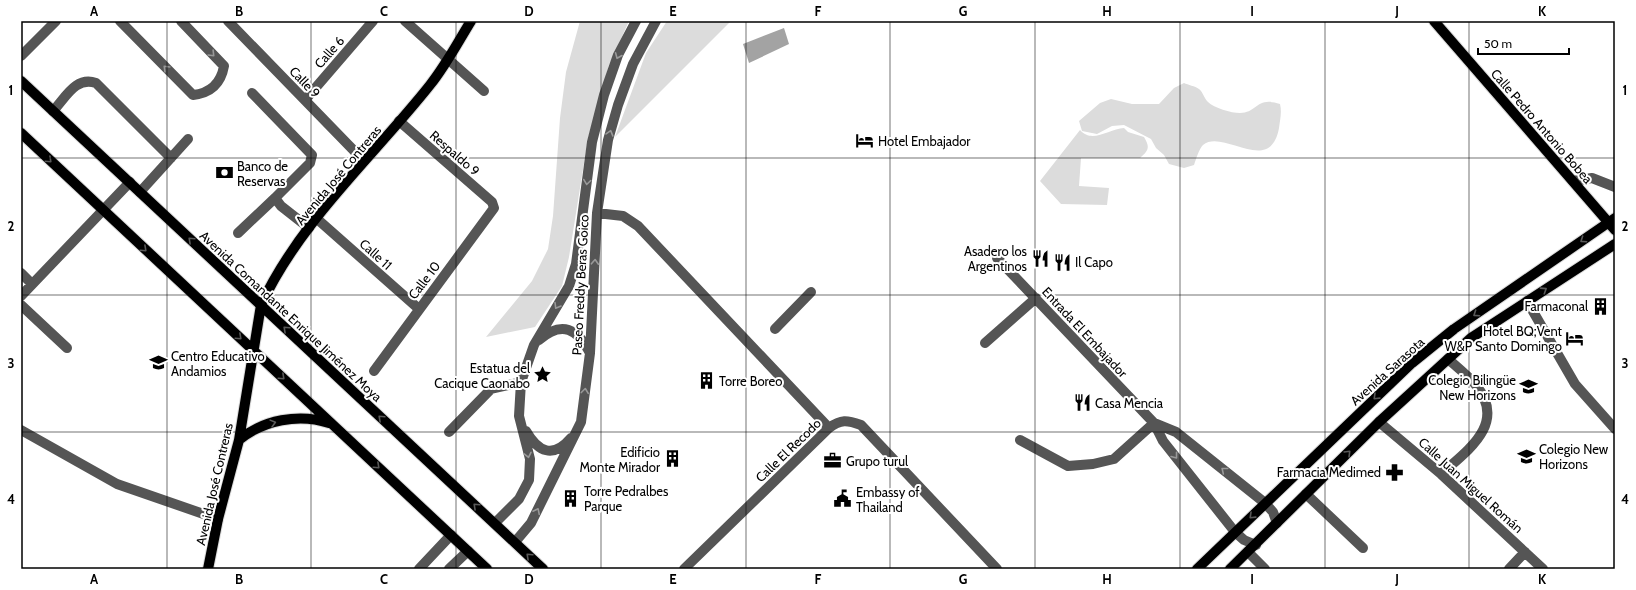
<svg xmlns="http://www.w3.org/2000/svg" width="1636" height="590" viewBox="0 0 1636 590" font-family="Cabin,sans-serif">
	<style>
		.green { fill: #dcdcdc }
		.water { fill: #a3a3a3 }
		.lines { fill: none; stroke-linecap: round; stroke-linejoin: round }
		.major-casing { stroke: #dbdbdb; stroke-width: 12 }
		.minor { stroke: #555; stroke-width: 10 }
		.major { stroke: #000; stroke-width: 10 }
		.oneway { stroke: #999 }
		.oneway2 { stroke: #595959 }
		.grid { fill: none; stroke: #000; stroke-width: 1; stroke-opacity: 0.55 }
		.labels { text-anchor: middle; dominant-baseline: central; stroke-width: 4; stroke-linejoin: round; paint-order: stroke }
		.street-label { font-size: 13px; fill: #000; stroke: #fff }
		.poi-label { font-size: 13px; fill: #000; stroke: #fff; text-anchor: start }
		.neatline { fill: none; stroke: #000; stroke-width: 1.5 }
		.grid-label { font-size: 13px; text-anchor: middle; font-weight: bold; fill: #000 }
	</style>
	<rect width="100%" height="100%" fill="#fff"/>
	<path class="green" d="M580 21H629L609 65 588 138 569 257 562 286 535 327 486 337 532 281 548 249 553 216 560 118 566 72Z
		M667 21H731L615 137 646 53Z
		M1184 83C1188 85 1195 86 1199 89 1203 92 1204 98 1208 102 1214 108 1231 113 1240 113 1258 113 1256 96 1280 104 1282 112 1280 120 1279 128 1270 177 1223 128 1203 145 1199 149 1196 159 1194 165L1184 168 1169 164 1164 155 1156 148 1151 139 1124 125 1112 126 1097 134 1082 131 1079 121 1100 103 1111 99 1132 104H1159L1174 88Z
		M1124 128 1128 132 1144 137C1150 147 1149 150 1140 158H1081L1079 186 1109 188 1107 205 1061 204 1040 181 1080 130C1092 144 1109 129 1124 128Z"/>
	<path class="water" d="M784 28 789 44 749 63 743 44Z"/>
	<g class="lines">
		<defs>
			<path id="major" d="M1434 21 1615 230
				M21 81 543 569
				M21 133 487 569
				M239 440C263 420 299 413 329 423
				M208 569 218 519 239 440 261 305C300 221 373 157 430 85 446 65 458 42 471 21
				M1197 569 1412 363 1454 329 1615 218
				M1230 569 1379 422 1471 338 1615 244"/>
		</defs>
		<use href="#major" class="major-casing"/>
		<path class="minor" d="M120 21 193 95C211 93 221 83 224 66L181 21
			M228 21 364 161
			M405 21 484 91
			M21 56 56 21
			M252 93 312 155 310 163 275 198 281 206 309 228
			M305 100 373 21
			M53 111C66 97 76 76 96 83L171 158
			M1573 181 1592 178 1615 187
			M140 192 188 139
			M597 213 623 216 638 226 829 428
			M316 218 419 309
			M238 233 275 198
			M997 258 1154 423 1163 441 1235 532 1244 540 1256 545
			M21 273 32 284
			M21 296 130 182
			M1527 301 1575 384 1615 429
			M21 305 67 348
			M775 329 811 292
			M539 340C562 320 578 329 590 353
			M985 343 1036 298
			M374 371 494 208 492 202 399 121
			M1379 422 1441 474 1543 569
			M1154 423 1176 432 1265 503 1273 512 1277 523
			M21 430 117 484 218 519
			M526 431C538 452 553 459 571 438
			M449 432 491 389 521 382
			M1020 440 1068 466 1093 464 1114 459 1154 423
			M1441 474C1468 450 1508 423 1475 384 1467 375 1457 367 1448 359
			M1306 494 1363 548
			M495 523 519 499 529 480 530 459 519 416 521 382 534 345 569 286 576 264 592 142 604 95 618 55 636 21
			M515 542 531 523 581 422 590 353 597 213 608 140 618 105 633 64 656 21
			M1248 552 1265 569
			M419 569 451 535
			M449 569 468 551
			M684 569 829 428C841 419 847 420 861 425L997 569
			M1509 569 1525 552"/>
		<use href="#major" class="major"/>
	</g>
	<defs><path id="oneway-chevron" d="M-2-3.5L2.5 0L-2 3.5" fill="none" stroke-width="1.6" stroke-linecap="round" stroke-linejoin="round"/></defs>
	<g class="oneway">
		<use href="#oneway-chevron" transform="translate(212 54) rotate(46)"/>
		<use href="#oneway-chevron" transform="translate(618 56) rotate(113)"/>
		<use href="#oneway-chevron" transform="translate(166 68) rotate(-135)"/>
		<use href="#oneway-chevron" transform="translate(610 133) rotate(-74)"/>
		<use href="#oneway-chevron" transform="translate(587 182) rotate(98)"/>
		<use href="#oneway-chevron" transform="translate(595 262) rotate(-87)"/>
		<use href="#oneway-chevron" transform="translate(557 306) rotate(121)"/>
		<use href="#oneway-chevron" transform="translate(585 391) rotate(-83)"/>
		<use href="#oneway-chevron" transform="translate(528 455) rotate(78)"/>
		<use href="#oneway-chevron" transform="translate(1175 456) rotate(52)"/>
		<use href="#oneway-chevron" transform="translate(1224 470) rotate(-141)"/>
		<use href="#oneway-chevron" transform="translate(537 511) rotate(-64)"/>
	</g>
	<g class="oneway2">
		<use href="#oneway-chevron" transform="translate(49 160) rotate(43)"/>
		<use href="#oneway-chevron" transform="translate(191 240) rotate(-137)"/>
		<use href="#oneway-chevron" transform="translate(1583 240) rotate(146)"/>
		<use href="#oneway-chevron" transform="translate(144 249) rotate(43)"/>
		<use href="#oneway-chevron" transform="translate(1544 290) rotate(-33)"/>
		<use href="#oneway-chevron" transform="translate(1476 314) rotate(146)"/>
		<use href="#oneway-chevron" transform="translate(286 329) rotate(-137)"/>
		<use href="#oneway-chevron" transform="translate(239 337) rotate(43)"/>
		<use href="#oneway-chevron" transform="translate(282 377) rotate(43)"/>
		<use href="#oneway-chevron" transform="translate(1376 397) rotate(136)"/>
		<use href="#oneway-chevron" transform="translate(381 418) rotate(-137)"/>
		<use href="#oneway-chevron" transform="translate(273 423) rotate(-15)"/>
		<use href="#oneway-chevron" transform="translate(1348 453) rotate(-45)"/>
		<use href="#oneway-chevron" transform="translate(377 466) rotate(43)"/>
		<use href="#oneway-chevron" transform="translate(476 506) rotate(-137)"/>
		<use href="#oneway-chevron" transform="translate(1252 516) rotate(136)"/>
		<use href="#oneway-chevron" transform="translate(529 556) rotate(-137)"/>
	</g>
	<path class="grid" d="M167 21V569M311 21V569M456 21V569M601 21V569M746 21V569M890 21V569M1035 21V569M1180 21V569M1325 21V569M1469 21V569M21 158H1615M21 295H1615M21 432H1615"/>
	<defs>
		<symbol id="hotel-bare" viewBox="-9 -9 18 18"><path d="M-6-4.5h1.5V1H6V5H4.5V3h-9V5H-6ZM-4 0a1.8 1.8 0 1 1 3.6 0ZM.5 0V-2.5h3Q6-2.5 6 0Z" fill="#000" stroke="#fff" stroke-width="2.5" paint-order="stroke"/></symbol>
		<symbol id="bank-bare" viewBox="-9 -9 18 18"><path d="M-6-4H6V4H-6ZM0-2.3a2.3 2.3 0 1 0 0 4.6a2.3 2.3 0 1 0 0-4.6Z" fill="#000" stroke="#fff" stroke-width="2.5" paint-order="stroke"/></symbol>
		<symbol id="restaurant-bare" viewBox="-9 -9 18 18"><path d="M-5-6h1v4h1v-4h1v4h1v-4h1v5L-1.5 .5V6h-2V.5L-5-1ZM5-6V6H3V1.5H1.5Q1.5-4 5-6Z" fill="#000" stroke="#fff" stroke-width="2.5" paint-order="stroke"/></symbol>
		<symbol id="building-bare" viewBox="-9 -9 18 18"><path d="M-4-6H4V6H1V3H-1V6H-4ZM-2.5-4.3h1.7v1.8h-1.7ZM.8-4.3h1.7v1.8H.8ZM-2.5-1h1.7V.8h-1.7ZM.8-1h1.7V.8H.8Z" fill="#000" stroke="#fff" stroke-width="2.5" paint-order="stroke"/></symbol>
		<symbol id="school-bare" viewBox="-9 -9 18 18"><path d="M0-5L7-2L0 1L-7-2ZM-4 1L0 2.5L4 1V4Q0 6-4 4Z" fill="#000" stroke="#fff" stroke-width="2.5" paint-order="stroke"/></symbol>
		<symbol id="sight-bare" viewBox="-9 -9 18 18"><path d="M0-6L1.8-2.2L6-1.7L2.9 1.2L3.7 5.4L0 3.3L-3.7 5.4L-2.9 1.2L-6-1.7L-1.8-2.2Z" fill="#000" stroke="#fff" stroke-width="2.5" paint-order="stroke"/></symbol>
		<symbol id="office-bare" viewBox="-9 -9 18 18"><path d="M-6-3h4V-5.5h4V-3h4V5H-6ZM-1-4.5V-3h2v-1.5ZM-6 0V1H6V0Z" fill="#000" stroke="#fff" stroke-width="2.5" paint-order="stroke"/></symbol>
		<symbol id="pharmacy-bare" viewBox="-9 -9 18 18"><path d="M-2-6h4v4h4v4h-4v4h-4v-4h-4v-4h4Z" fill="#000" stroke="#fff" stroke-width="2.5" paint-order="stroke"/></symbol>
		<symbol id="civic-bare" viewBox="-9 -9 18 18"><path d="M-.6-6.5H3V-4.5H.6V-3L4-1V1h2V6H-6V1h2V-1L-.6-3ZM-1.2 2.5V6h2.4V2.5Z" fill="#000" stroke="#fff" stroke-width="2.5" paint-order="stroke"/></symbol>
	</defs>
	<g fill-rule="evenodd">
		<use href="#hotel-bare" x="852" y="128" width="25" height="25"/>
		<use href="#bank-bare" x="212" y="160" width="25" height="25"/>
		<use href="#restaurant-bare" x="1028" y="246" width="25" height="25"/>
		<use href="#restaurant-bare" x="1050" y="250" width="25" height="25"/>
		<use href="#building-bare" x="1588" y="294" width="25" height="25"/>
		<use href="#hotel-bare" x="1562" y="326" width="25" height="25"/>
		<use href="#school-bare" x="146" y="350" width="25" height="25"/>
		<use href="#sight-bare" x="530" y="362" width="25" height="25"/>
		<use href="#building-bare" x="694" y="368" width="25" height="25"/>
		<use href="#school-bare" x="1516" y="374" width="25" height="25"/>
		<use href="#restaurant-bare" x="1070" y="390" width="25" height="25"/>
		<use href="#school-bare" x="1514" y="444" width="25" height="25"/>
		<use href="#building-bare" x="660" y="446" width="25" height="25"/>
		<use href="#office-bare" x="820" y="448" width="25" height="25"/>
		<use href="#pharmacy-bare" x="1382" y="460" width="25" height="25"/>
		<use href="#building-bare" x="558" y="486" width="25" height="25"/>
		<use href="#civic-bare" x="830" y="486" width="25" height="25"/>
	</g>
	<g class="labels">
		<g class="street-label">
			<text transform="translate(329 52) rotate(-49)">Calle 6</text>
			<text transform="translate(305 82) rotate(46)">Calle 9</text>
			<text transform="translate(1542 126) rotate(49)">Calle Pedro Antonio Bobea</text>
			<text transform="translate(455 153) rotate(41)">Respaldo 9</text>
			<text transform="translate(338 175) rotate(-50)">Avenida José Contreras</text>
			<text transform="translate(376 254) rotate(42)">Calle 11</text>
			<text transform="translate(424 280) rotate(-53)">Calle 10</text>
			<text transform="translate(580 285) rotate(-87)">Paseo Freddy Beras Goico</text>
			<text transform="translate(291 316) rotate(43)">Avenida Comandante Enrique Jiménez Moya</text>
			<text transform="translate(1085 332) rotate(47)">Entrada El Embajador</text>
			<text transform="translate(1387 371) rotate(-42)">Avenida Sarasota</text>
			<text transform="translate(788 450) rotate(-44)">Calle El Recodo</text>
			<text transform="translate(214 484) rotate(-77)">Avenida José Contreras</text>
			<text transform="translate(1471 485) rotate(42)">Calle Juan Miguel Román</text>
		</g>
		<g class="poi-label">
			<text x="878" y="141">Hotel Embajador</text>
			<text x="237" y="166">Banco de<tspan x="237" dy="15">Reservas</tspan></text>
			<text x="1027" y="251" text-anchor="end">Asadero los<tspan x="1027" dy="15">Argentinos</tspan></text>
			<text x="1075" y="262">Il Capo</text>
			<text x="1588" y="306" text-anchor="end">Farmaconal</text>
			<text x="1562" y="331" text-anchor="end">Hotel BQ;Vent<tspan x="1562" dy="15">W&amp;P Santo Domingo</tspan></text>
			<text x="171" y="356">Centro Educativo<tspan x="171" dy="15">Andamios</tspan></text>
			<text x="530" y="368" text-anchor="end">Estatua del<tspan x="530" dy="15">Cacique Caonabo</tspan></text>
			<text x="1516" y="380" text-anchor="end">Colegio Bilingüe<tspan x="1516" dy="15">New Horizons</tspan></text>
			<text x="719" y="381">Torre Boreo</text>
			<text x="1095" y="403">Casa Mencia</text>
			<text x="1539" y="449">Colegio New<tspan x="1539" dy="15">Horizons</tspan></text>
			<text x="660" y="452" text-anchor="end">Edificio<tspan x="660" dy="15">Monte Mirador</tspan></text>
			<text x="846" y="461">Grupo turul</text>
			<text x="1381" y="472" text-anchor="end">Farmacia Medimed</text>
			<text x="584" y="491">Torre Pedralbes<tspan x="584" dy="15">Parque</tspan></text>
			<text x="856" y="492">Embassy of<tspan x="856" dy="15">Thailand</tspan></text>
		</g>
	</g>
	<rect width="1636" height="590" fill="none" stroke="#ffffff" stroke-width="44"/>
	<path d="M1478 48v6h91v-6" fill="none" stroke="#000000" stroke-width="2"/>
	<text x="1484" y="48" font-size="12" fill="#000000" stroke="#ffffff" stroke-width="3" paint-order="stroke">50 m</text>
	<rect x="22" y="22" width="1592" height="546" class="neatline"/>
	<g class="grid-label">
		<text x="94" y="16">A</text>
		<text x="239" y="16">B</text>
		<text x="384" y="16">C</text>
		<text x="529" y="16">D</text>
		<text x="673" y="16">E</text>
		<text x="818" y="16">F</text>
		<text x="963" y="16">G</text>
		<text x="1107" y="16">H</text>
		<text x="1252" y="16">I</text>
		<text x="1397" y="16">J</text>
		<text x="1542" y="16">K</text>
		<text x="11" y="95">1</text>
		<text x="1625" y="95">1</text>
		<text x="11" y="231">2</text>
		<text x="1625" y="231">2</text>
		<text x="11" y="368">3</text>
		<text x="1625" y="368">3</text>
		<text x="11" y="504">4</text>
		<text x="1625" y="504">4</text>
		<text x="94" y="584">A</text>
		<text x="239" y="584">B</text>
		<text x="384" y="584">C</text>
		<text x="529" y="584">D</text>
		<text x="673" y="584">E</text>
		<text x="818" y="584">F</text>
		<text x="963" y="584">G</text>
		<text x="1107" y="584">H</text>
		<text x="1252" y="584">I</text>
		<text x="1397" y="584">J</text>
		<text x="1542" y="584">K</text>
	</g>
</svg>
